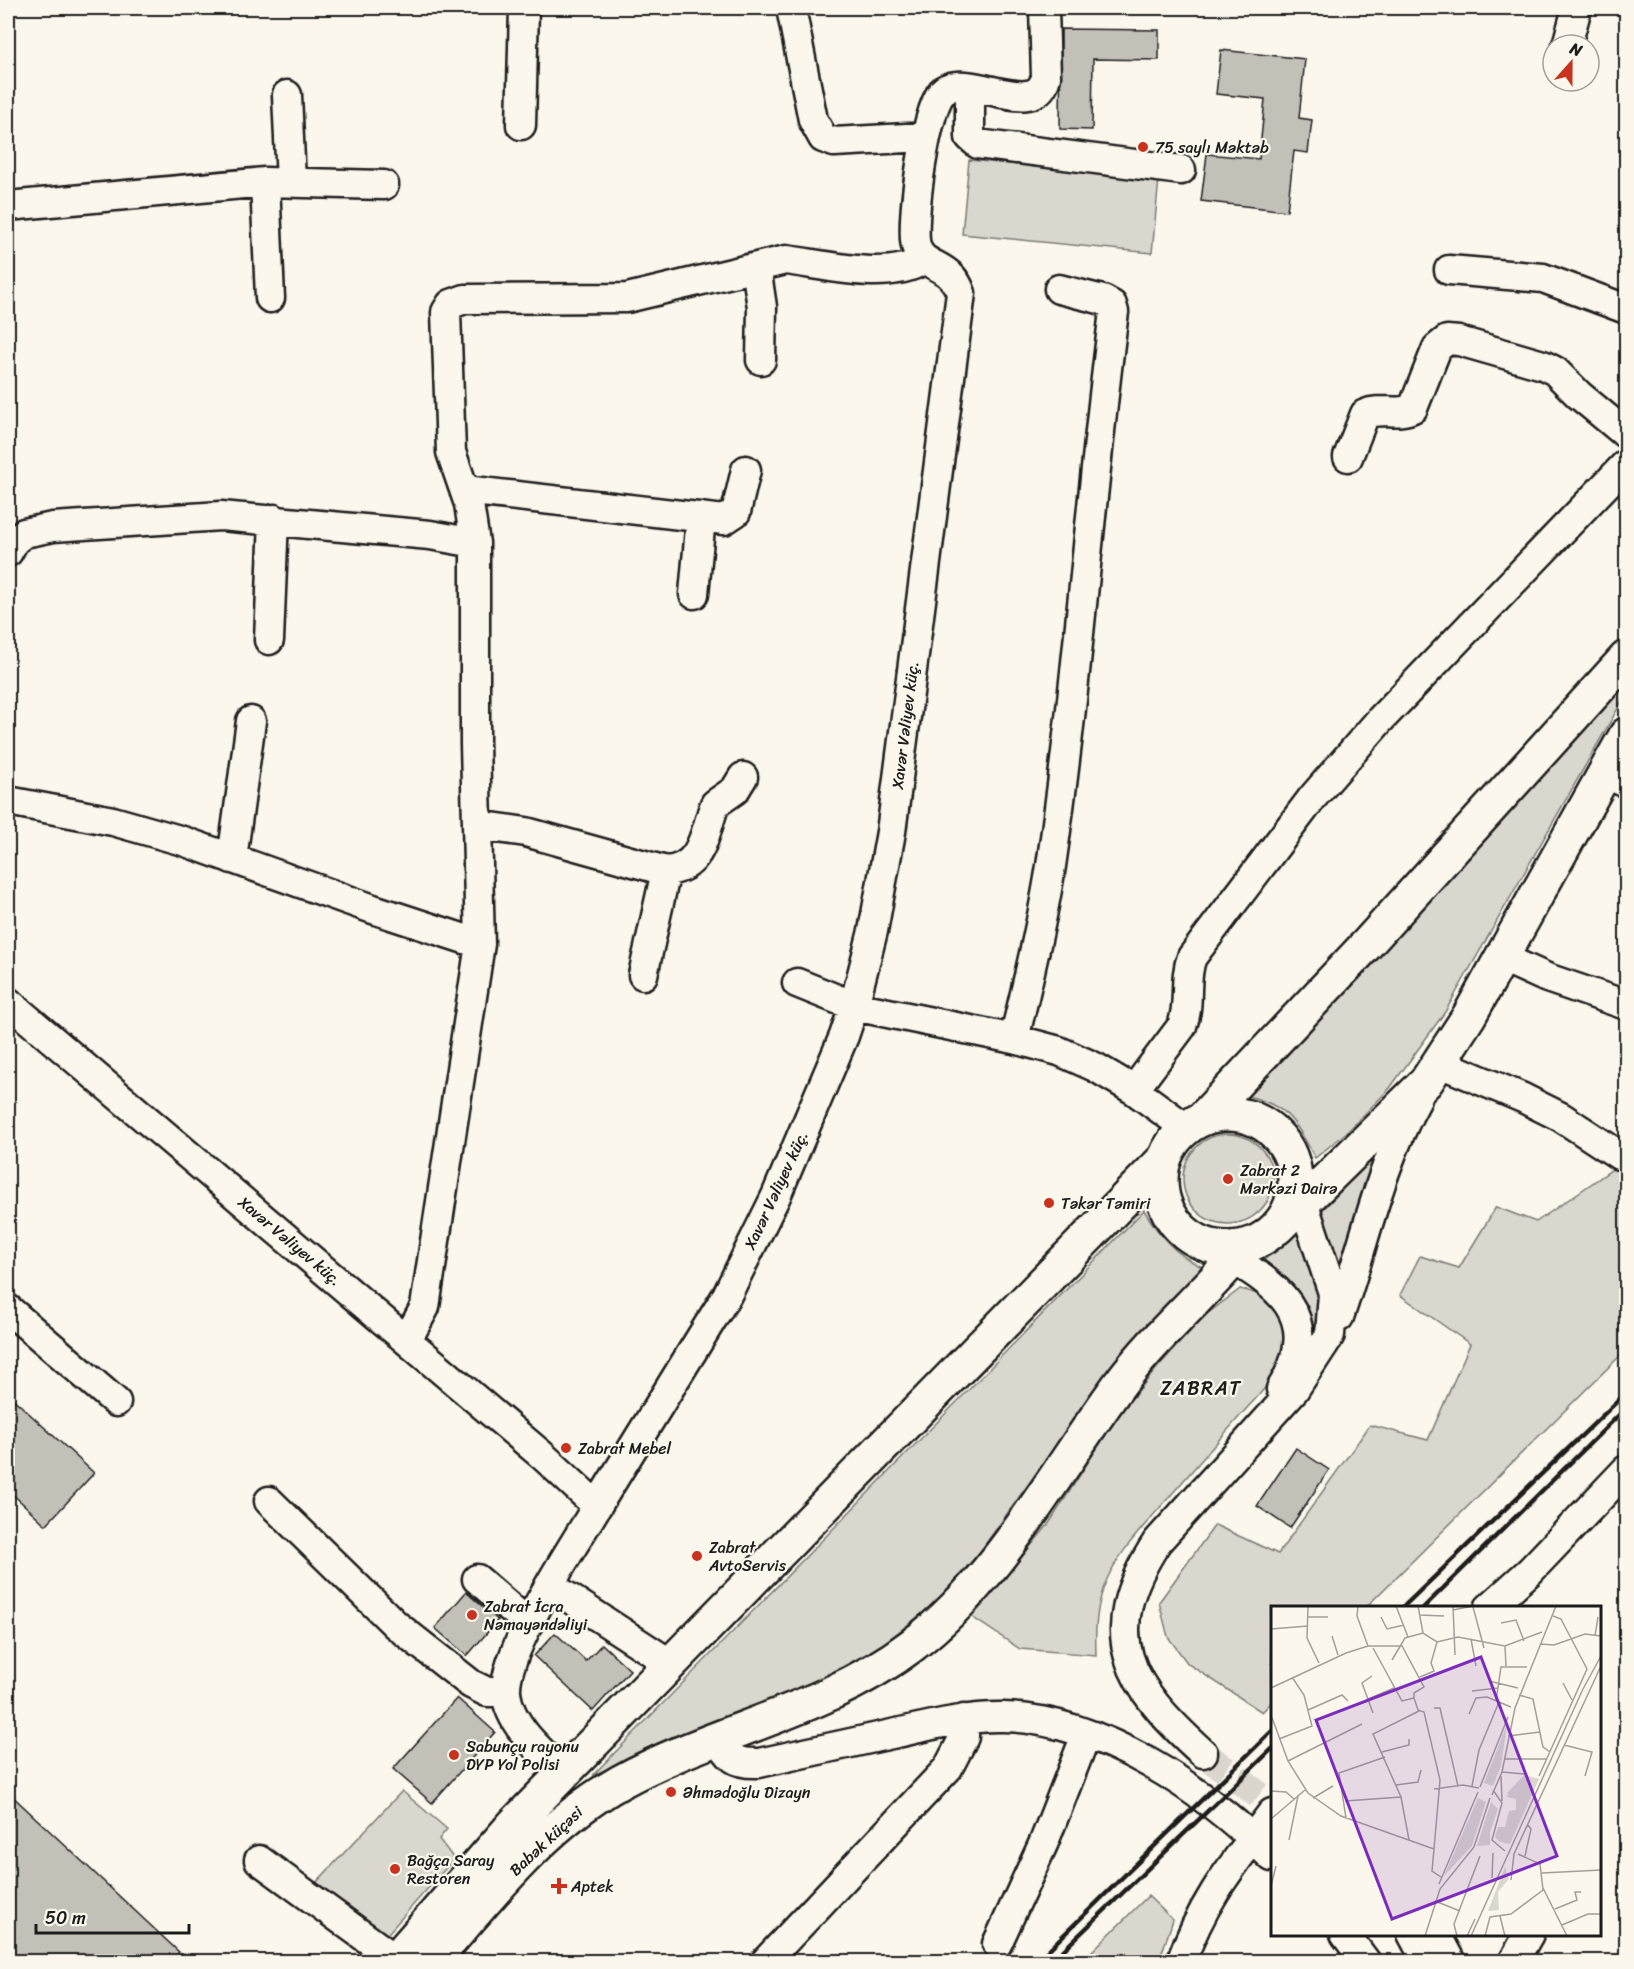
<svg xmlns="http://www.w3.org/2000/svg" width="1634" height="1969" viewBox="0 0 1634 1969" font-family="Sriracha,sans-serif">
	<style>
		.green { fill: #dad7ce; stroke: #7b7a75; stroke-width: 1.5 }
		.building { fill: #c3c0b8; stroke: #1c1c1c; stroke-width: 1.5 }
		.lines { fill: none; stroke-linecap: round; stroke-linejoin: round }
		.minor-tunnel { stroke: #dad6cd; stroke-width: 28; stroke-dasharray: 28 14; stroke-linecap: butt }
		.minor-casing { stroke: #1c1c1c; stroke-width: 33 }
		.major-casing { stroke: #1c1c1c; stroke-width: 38 }
		.minor { stroke: #fbf7ec; stroke-width: 28 }
		.major { stroke: #fbf7ec; stroke-width: 33 }
		.rail { stroke: #1c1c1c; stroke-width: 4.5 }
		.poi-dot { fill: #c8321e; stroke: #fbf7ec; stroke-width: 2 }
		.labels { text-anchor: middle; dominant-baseline: central; stroke-width: 4.5; stroke-linejoin: round; paint-order: stroke }
		.poi-label { font-size: 16px; fill: #1c1c1c; stroke: #fbf7ec; text-anchor: start }
		.street-label { font-size: 16px; fill: #1c1c1c; stroke: #fbf7ec }
		.quarter-label { font-size: 20px; letter-spacing: 1.5px; fill: #1c1c1c; stroke: #fbf7ec }
		.inset-road { fill: none; stroke: #a29f99; stroke-width: 1.5 }
		.view { fill: #7b2cbf; fill-opacity: 0.15; stroke: #7b2cbf; stroke-width: 3 }
		.inset-edge { fill: none; stroke: #1c1c1c; stroke-width: 3 }
	</style>
	<rect width="100%" height="100%" fill="#fbf7ec"/>
	<filter id="ink" filterUnits="userSpaceOnUse"><feTurbulence type="fractalNoise" baseFrequency=".0167" numOctaves="2"/><feDisplacementMap in="SourceGraphic" scale="12" xChannelSelector="R" yChannelSelector="G"/><feConvolveMatrix kernelMatrix="1 2 1 2 8 2 1 2 1" color-interpolation-filters="sRGB"/></filter>
	<g filter="url(#ink)">
		<path class="green" d="M969 160 1159 179 1152 253 962 234Z
			M1626 683V694L1445 1012 1390 1088 1347 1132 1315 1158C1295 1121 1287 1104 1243 1095Z
			M1183 1179a45 45 0 1 1 90 0a45 45 0 1 1-90 0Z
			M1373 1157 1376 1161 1343 1268 1336 1267 1318 1215Z
			M1617 1166 1626 1173V1350L1366 1607 1272 1608V1702L1262 1712 1188 1664 1168 1637 1159 1602 1215 1525 1278 1554 1370 1425 1428 1440 1470 1344 1400 1295 1420 1256 1459 1268 1496 1207 1536 1222Z
			M1144 1210C1159 1235 1174 1254 1202 1267L1107 1374 979 1553 934 1604 872 1653 814 1683 593 1775Z
			M1296 1231 1314 1266 1325 1312 1312 1340C1310 1296 1294 1287 1262 1262Z
			M1240 1289C1281 1297 1296 1329 1278 1367 1270 1385 1252 1402 1239 1417 1214 1446 1189 1474 1164 1503 1143 1527 1120 1551 1107 1579 1096 1604 1095 1629 1096 1655L1020 1649 972 1617 1048 1525 1117 1417 1157 1368 1203 1317Z
			M402 1791 447 1829 439 1839 454 1859 382 1940 313 1886Z
			M1148 1896 1173 1920 1159 1961H1082Z"/>
		<path class="building" d="M1061 29 1159 30V60L1093 59 1092 130 1060 129Z
			M1221 50 1305 59 1299 118 1312 120 1308 153 1294 151 1287 211 1201 201 1207 154 1259 159 1265 99 1216 94Z
			M8 1394 94 1473 46 1525 8 1490Z
			M1296 1448 1329 1470 1290 1528 1257 1506Z
			M466 1592 498 1620 467 1656 435 1628Z
			M555 1633 586 1661 602 1644 630 1670 593 1711 534 1656Z
			M457 1698 495 1732 432 1803 393 1769Z
			M8 1792 179 1952 170 1962H8Z"/>
		<g class="lines">
			<path class="minor-tunnel" d="M1203 1753 1272 1805"/>
			<defs>
				<path id="minor" d="M791 8 813 120 823 138 834 142 925 137
					M1567 45 1577 8
					M970 87V137L978 144 1181 170
					M287 95 291 182
					M521 125 524 8
					M265 182 270 298
					M8 206 265 182 384 185
					M756 267 762 307 761 360
					M1449 270 1543 278 1626 309
					M1348 457 1365 414C1381 407 1398 416 1413 408L1437 348 1447 340 1459 341 1543 365 1555 371 1579 395 1626 434
					M465 490 724 520 736 512 746 470
					M8 552 14 541 24 533 53 527 221 516 430 535 475 543
					M694 594 701 517
					M269 640 274 519
					M1605 773 1626 783
					M8 801 113 821 183 841 373 909 480 944
					M477 825 526 832 666 871C703 868 704 833 715 804L735 790 743 777
					M232 859 251 721
					M1503 958 1547 978 1626 1005
					M643 975 666 871
					M797 983 854 1006 1014 1039 1059 1051 1095 1067 1134 1090 1186 1128
					M8 1002 544 1457 597 1506C574 1546 504 1649 506 1691 508 1724 541 1752 564 1773
					M1014 1039C1028 982 1042 924 1051 866 1078 682 1090 496 1114 312L1112 305 1103 300 1059 289
					M1440 1063 1523 1098 1561 1117 1619 1155
					M1134 1090 1182 1026C1191 1003 1183 979 1192 957L1313 797 1380 720 1626 464
					M1209 1245C1270 1281 1329 1310 1281 1389
					M8 1309 116 1402
					M1339 1317C1365 1243 1379 1168 1417 1099
					M407 1340 425 1307 480 944 475 744V543L469 504 451 452 446 312 451 304 465 299 627 298 786 260C826 265 889 282 923 260
					M269 1501 396 1625 471 1684 487 1692H506
					M597 1506 727 1295 776 1196 844 1036 854 1006 873 931 891 832 961 293C950 261 922 269 916 246 910 224 926 103 944 90 970 72 1036 120 1046 77L1044 8
					M477 1579 529 1624
					M551 1586 669 1663
					M1489 1608 1530 1571 1626 1470
					M718 1737C730 1758 734 1764 759 1763 803 1753 848 1744 892 1734 929 1726 966 1716 1004 1717 1101 1719 1206 1791 1272 1857
					M1203 1753C1128 1686 1096 1635 1157 1542L1294 1390 1330 1335 1333 1293 1295 1178
					M259 1860 395 1959
					M1345 1934 1366 1962
					M1412 1934 1427 1962
					M1436 1934 1451 1962
					M997 1944 1044 1842 1086 1735
					M765 1962 948 1768 964 1737V1719
					M1181 1962C1204 1898 1233 1865 1272 1813
					M1513 1962 1529 1934"/>
				<path id="major" d="M1161 1181a67 67 0 1 1 134 0a67 67 0 1 1-134 0Z
					M1202 1119 1368 943 1626 658
					M1277 1228 1426 1082 1469 1016 1626 735
					M393 1962 513 1825 1165 1158
					M432 1962C489 1897 544 1825 620 1782 714 1730 824 1712 911 1646 1001 1578 1055 1471 1121 1382 1158 1333 1206 1293 1245 1246"/>
			</defs>
			<use href="#minor" class="minor-casing"/>
			<use href="#major" class="major-casing"/>
			<use href="#minor" class="minor"/>
			<use href="#major" class="major"/>
			<path class="rail" d="M1402 1608 1626 1393
				M1423 1608 1626 1408
				M1036 1962 1272 1731
				M1051 1962 1272 1749"/>
		</g>
	</g>
	<g class="poi-dot">
		<circle cx="1143" cy="147" r="6"/>
		<circle cx="1228" cy="1179" r="6"/>
		<circle cx="1049" cy="1203" r="6"/>
		<circle cx="566" cy="1448" r="6"/>
		<circle cx="697" cy="1556" r="6"/>
		<circle cx="472" cy="1615" r="6"/>
		<circle cx="454" cy="1755" r="6"/>
		<circle cx="671" cy="1792" r="6"/>
		<circle cx="395" cy="1869" r="6"/>
		<path d="M556 1877h6v6h6v6h-6v6h-6v-6h-6v-6h6z"/>
	</g>
	<g class="labels">
		<g class="poi-label">
			<text x="1155" y="147">75 saylı Məktəb</text>
			<text x="1240" y="1170">Zabrat 2<tspan x="1240" dy="18">Mərkəzi Dairə</tspan></text>
			<text x="1061" y="1203">Təkər Təmiri</text>
			<text x="578" y="1448">Zabrat Mebel</text>
			<text x="709" y="1547">Zabrat<tspan x="709" dy="18">AvtoServis</tspan></text>
			<text x="484" y="1606">Zabrat İcra<tspan x="484" dy="18">Nəmayəndəliyi</tspan></text>
			<text x="466" y="1746">Sabunçu rayonu<tspan x="466" dy="18">DYP Yol Polisi</tspan></text>
			<text x="683" y="1792">Əhmədoğlu Dizayn</text>
			<text x="407" y="1860">Bağça Saray<tspan x="407" dy="18">Restoren</tspan></text>
			<text x="571" y="1886">Aptek</text>
		</g>
		<g class="street-label">
			<text transform="translate(905 725) rotate(-83)">Xavər Vəliyev küç.</text>
			<text transform="translate(776 1190) rotate(-65)">Xavər Vəliyev küç.</text>
			<text transform="translate(290 1241) rotate(40)">Xavər Vəliyev küç.</text>
			<text transform="translate(546 1841) rotate(-43)">Babək küçəsi</text>
		</g>
		<g class="quarter-label">
			<text x="1201" y="1388">ZABRAT</text>
		</g>
	</g>
	<g transform="translate(1271 1606)">
		<rect width="330" height="330" fill="#fbf7ec"/>
		<path d="M236 118 230 160 222 180 213 177ZM253 169 268 173 239 238 229 236 224 231 227 221H234L238 205 245 204V193L236 191 237 186ZM207 192 215 196 201 240 173 270ZM220 196 227 203 219 226V239L206 240ZM234 261 238 273 227 286 228 304 217 305Z" fill="#dad7ce"/>
		<path class="inset-road" d="M37 0 36 32 48 57M87 0 86 10 97 40M125 0 137 31M147 0 152 27M182 0 184 49M202 1 213 42M182 4 202 0M148 9 173 10M37 11H57M110 11 116 23 133 19M230 17 245 14 253 35M0 23 37 20M61 30 67 49M324 30 327 11M200 33 205 60M269 38 283 39 314 28 330 30M234 40 235 60M102 42 131 95 143 92M121 54 134 32 152 27 166 36 187 31 234 40 271 26M101 70 91 77 102 107M149 71 163 65 160 57 166 36M218 75 247 82M292 77 301 94M0 82 75 47 97 40H131L153 81 143 87V92L147 104 153 106 169 174 163 243M201 85 227 82M248 89 262 93 272 141 279 146M97 93 123 82M225 95 230 61H256M163 102H169L187 180M37 104 71 89 77 95M198 108 205 92 216 91 240 101M0 109 17 155 37 187 70 210 163 243 161 265 170 271M237 130 269 126M8 133 41 120 33 89 21 71M293 139 321 146 314 170M111 146 138 139V133M234 153H275M17 155 91 118M231 166 253 168M230 170 231 195M268 170 316 63 290 13 282 10M125 179 147 176 150 164M201 180 208 144 228 96M209 181 237 111M163 183 192 179 208 182M222 184 231 197 221 234 234 245M0 185 15 186 23 193M221 189 231 166 244 102 285 0M42 192 62 180M74 195 130 191M75 212 68 167 114 151M0 213 34 184M18 234 27 190M138 234 130 191 102 128 148 105M254 250 260 223 257 219M271 267 330 264M221 272 222 247M240 274 243 248 330 60M168 278 207 186M0 280 5 260M272 282 296 330M164 295 189 305M284 303 306 294 304 286H310M229 310 234 330M291 319 317 308H330M154 330 169 283 203 241 219 192M186 330 183 318 209 250M196 330 204 313M200 330 312 83 330 50M214 330 219 311 240 308 272 284 269 258 247 248"/>
		<path class="view" d="M210 51 286 250 121 313 45 114Z"/>
		<rect width="330" height="330" class="inset-edge"/>
	</g>
	<rect width="1634" height="1969" fill="none" stroke="#fbf7ec" stroke-width="30"/>
	<rect x="15" y="15" width="1604" height="1939" fill="none" stroke="#1c1c1c" stroke-width="2" filter="url(#ink)"/>
	<g transform="translate(1571 63) rotate(21)"><circle r="28" fill="#fbf7ec" stroke="#a29f99" stroke-width="1.5"/>
	<path d="M0-4.5L10 22L0 15L-10 22Z" fill="#c8321e"/>
	<text y="-9" font-size="16" font-weight="bold" text-anchor="middle" fill="#1c1c1c">N</text>
	</g>
	<path d="M36 1924v9h153v-9" fill="none" stroke="#1c1c1c" stroke-width="3"/>
	<text x="45" y="1924" font-size="18" fill="#1c1c1c" stroke="#fbf7ec" stroke-width="4.5" paint-order="stroke">50 m</text>
</svg>
